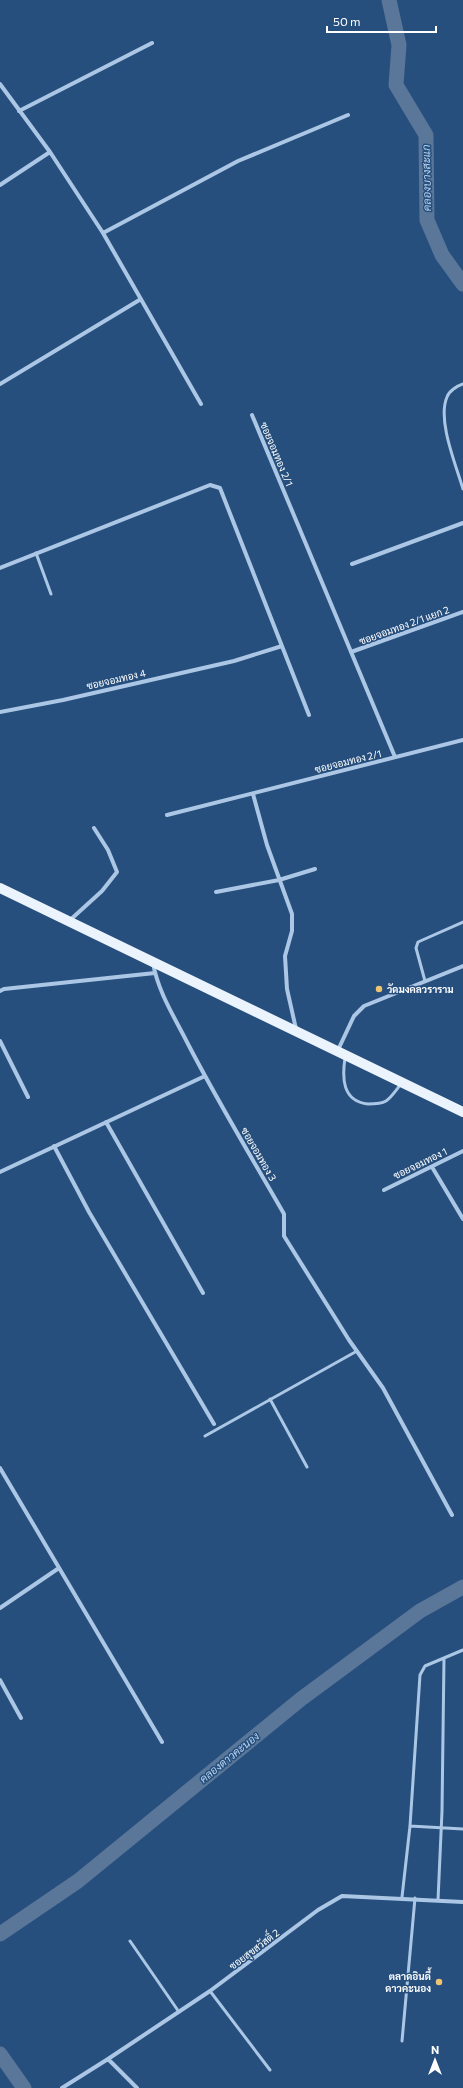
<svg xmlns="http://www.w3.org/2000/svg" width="463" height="2088" viewBox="0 0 463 2088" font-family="Commissioner,Sarabun,sans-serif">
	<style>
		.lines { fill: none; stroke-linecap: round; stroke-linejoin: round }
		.canal { stroke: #5a7698; stroke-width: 15 }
		.lane { stroke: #abc7e5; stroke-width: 3 }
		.street { stroke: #abc7e5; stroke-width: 4 }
		.primary { stroke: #ebf3fd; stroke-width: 10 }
		.poi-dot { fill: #edc571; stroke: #264f7d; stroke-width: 1.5 }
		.labels { text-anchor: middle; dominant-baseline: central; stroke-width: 3; stroke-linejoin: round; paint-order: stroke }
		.street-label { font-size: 10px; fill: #fff; stroke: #264f7d }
		.poi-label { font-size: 10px; font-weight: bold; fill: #fff; stroke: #264f7d; text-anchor: start }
		.water-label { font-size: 11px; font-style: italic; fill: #b7d1ed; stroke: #264f7d }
	</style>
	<rect width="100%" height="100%" fill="#264f7d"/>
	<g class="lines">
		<path class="canal" d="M389 0 399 45 396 85 426 135 427 220 442 255 463 284
			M0 1934 78 1881 301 1699 420 1611 463 1587
			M0 2054 24 2088"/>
		<path class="lane" d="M463 384C457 386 449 391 447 397 437 420 456 465 463 489
			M36 553 51 594
			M425 981 416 948 418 942 463 922
			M345 1058C342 1078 342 1101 368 1104 373 1104 381 1104 386 1101 392 1097 396 1090 401 1084
			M270 1399 307 1467
			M205 1436 357 1351
			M410 1826 463 1829
			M402 1897 410 1826 420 1675 425 1666 463 1650
			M438 1900 442 1811 444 1658
			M130 1941 179 2012
			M210 1991 270 2070
			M402 2041 415 1898"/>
		<path class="street" d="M0 84 50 152 103 233 201 404
			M19 111 152 43
			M0 185 50 152
			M103 233 238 161 348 115
			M0 384 141 299
			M252 415 395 757
			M352 564 463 523
			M0 568 210 485 220 488 309 715
			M351 652 463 612
			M0 712 63 700 234 661 282 646
			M253 794 267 845 292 914V931L285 956 287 989 296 1029
			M167 815 463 740
			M216 892 279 880 315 869
			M69 921 102 891 117 872 108 850 94 828
			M153 963C158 992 175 1018 188 1044 218 1102 252 1158 284 1214V1236L349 1340 383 1388 452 1515
			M0 991 4 989 155 973
			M0 1041 28 1097
			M338 1050 354 1016 364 1006 463 966
			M106 1122 203 1293
			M54 1146 89 1212 214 1424
			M432 1167 463 1219
			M0 1172 205 1076
			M384 1190 463 1151
			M0 1468 162 1742
			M0 1608 59 1568
			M0 1680 21 1718
			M62 2088 108 2059
			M137 2088 108 2059 210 1991 318 1910 342 1896 463 1902"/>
		<path class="primary" d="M0 888 463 1112"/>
	</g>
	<g class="poi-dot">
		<circle cx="379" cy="989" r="4"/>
		<circle cx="439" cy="1982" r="4"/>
	</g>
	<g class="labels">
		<g class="street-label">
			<text transform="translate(277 454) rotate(67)">ซอยจอมทอง 2/1</text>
			<text transform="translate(404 625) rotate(-20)">ซอยจอมทอง 2/1 แยก 2</text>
			<text transform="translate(116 679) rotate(-13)">ซอยจอมทอง 4</text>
			<text transform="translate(348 761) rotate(-14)">ซอยจอมทอง 2/1</text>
			<text transform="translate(259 1154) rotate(60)">ซอยจอมทอง 3</text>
			<text transform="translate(420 1163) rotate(-26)">ซอยจอมทอง 1</text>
			<text transform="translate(254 1949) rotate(-37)">ซอยสุขสวัสดิ์ 2</text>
		</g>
		<g class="poi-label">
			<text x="387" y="989">วัดมงคลวราราม</text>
			<text x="431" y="1976" text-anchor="end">ตลาดอินดี้<tspan x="431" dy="12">ดาวคะนอง</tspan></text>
		</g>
		<g class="water-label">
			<text transform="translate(426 178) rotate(-91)">คลองบางสะแก</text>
			<text transform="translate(229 1757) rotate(-39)">คลองดาวคะนอง</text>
		</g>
	</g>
	<g transform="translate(435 2060)" stroke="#264f7d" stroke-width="3" paint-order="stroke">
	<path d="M0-3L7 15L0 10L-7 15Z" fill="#ffffff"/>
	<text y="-6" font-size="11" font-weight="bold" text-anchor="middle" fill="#ffffff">N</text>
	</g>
	<path d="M327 26v6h109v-6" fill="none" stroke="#ffffff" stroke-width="2"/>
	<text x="333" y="26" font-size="12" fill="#ffffff" stroke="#264f7d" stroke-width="3" paint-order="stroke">50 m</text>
</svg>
